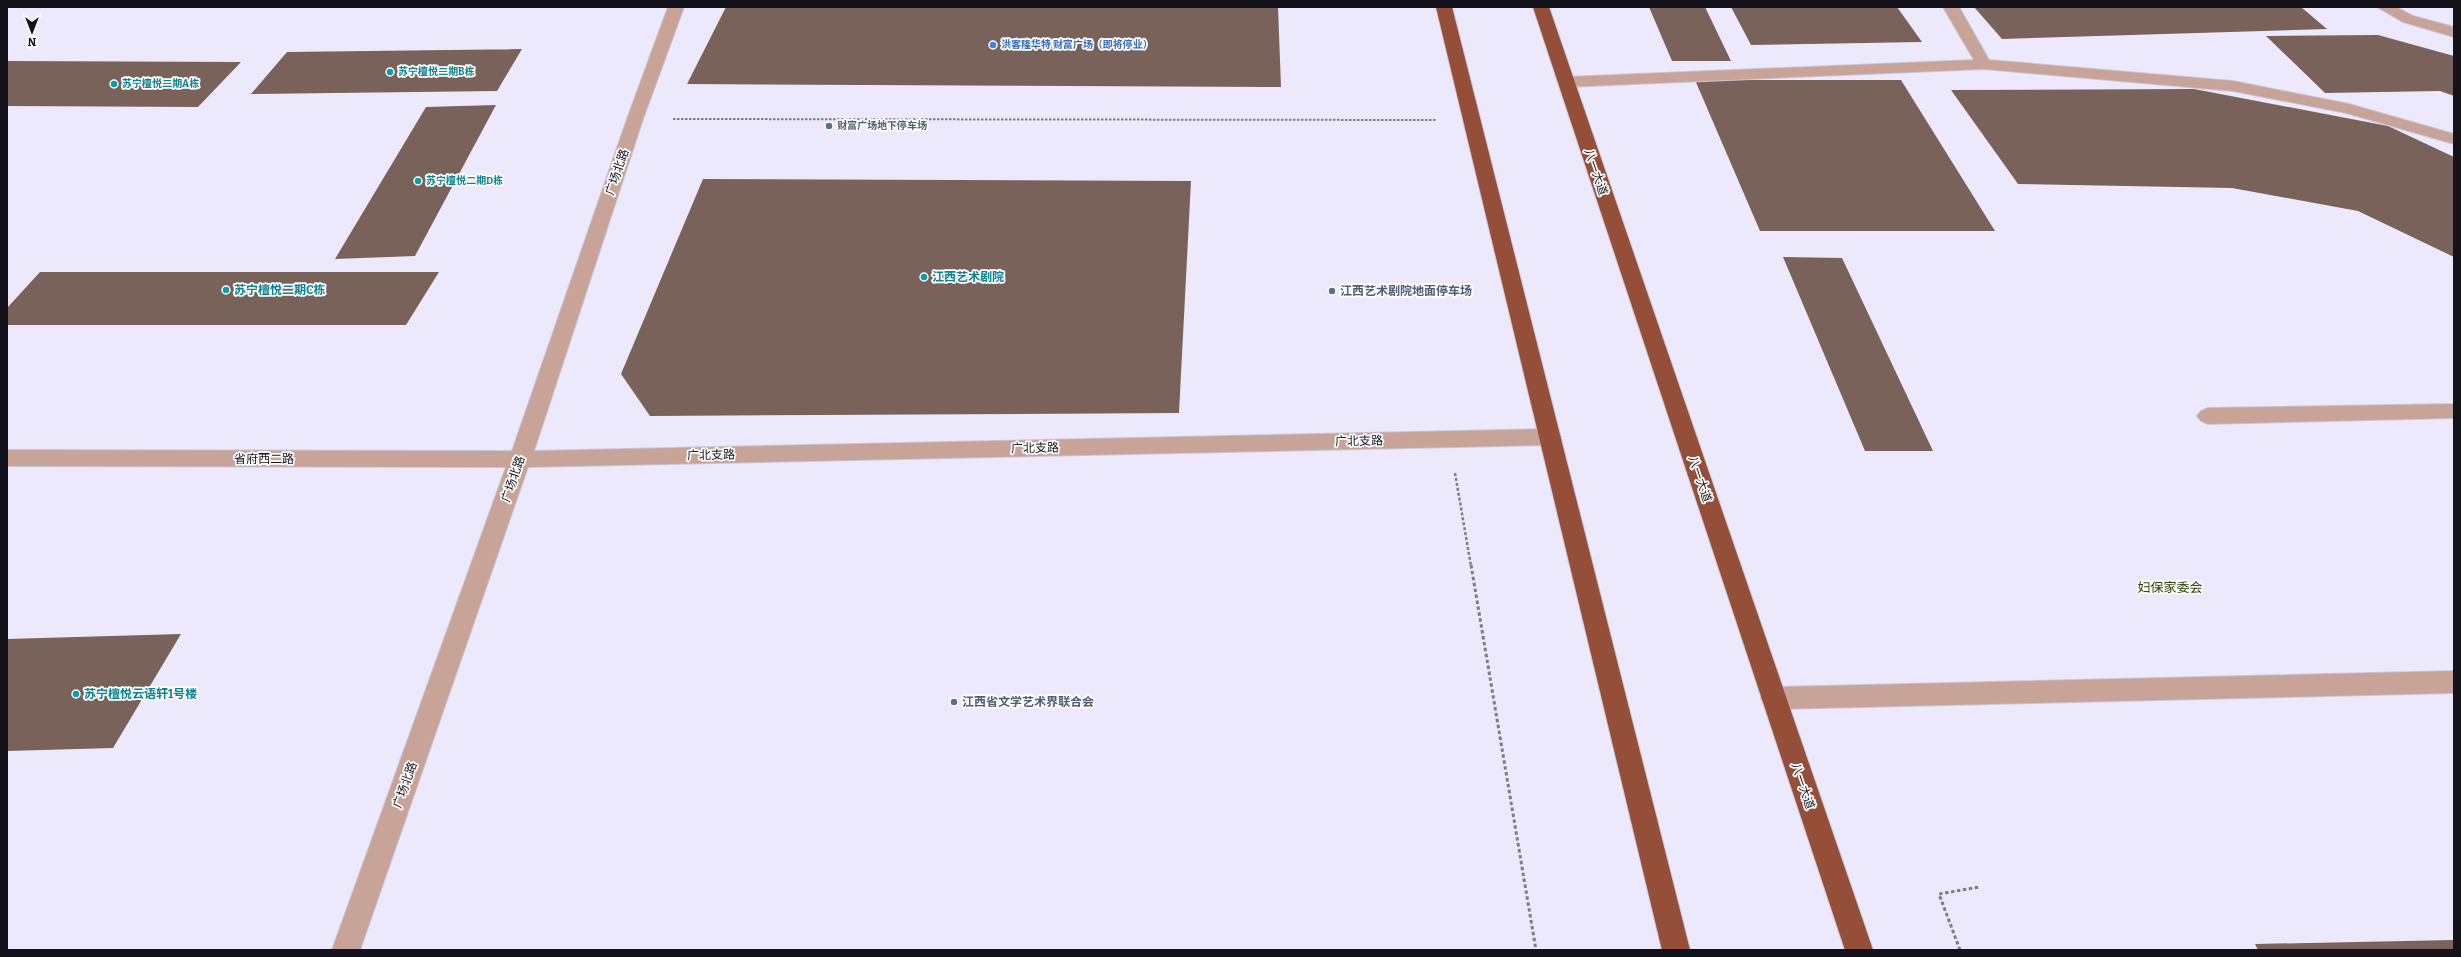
<svg xmlns="http://www.w3.org/2000/svg" width="2461" height="957" viewBox="0 0 2461 957" font-family="Bitter,'Noto Sans SC',serif">
	<style>
		.building { fill: #79625a }
		.lines { fill: none; stroke-linecap: round; stroke-linejoin: round }
		.minor-casing { stroke: #c9c7d8; stroke-width: 2 }
		.highway-casing { stroke: #c9c7d8; stroke-width: 2 }
		.path-far2 { stroke: #7e7c8a; stroke-width: 2; stroke-dasharray: 2.5 1.5; stroke-linecap: butt }
		.path-far1 { stroke: #7e7c8a; stroke-width: 2.5; stroke-dasharray: 3 2; stroke-linecap: butt }
		.path { stroke: #7e7c8a; stroke-width: 3; stroke-dasharray: 3.5 2.5; stroke-linecap: butt }
		.minor { fill: #c7a398; fill-rule: evenodd }
		.highway { fill: #954e38; fill-rule: evenodd }
		.shop-dot { fill: #3f7fe0; stroke: #fff; stroke-width: 1.5 }
		.culture-dot { fill: #0f9aa8; stroke: #fff; stroke-width: 1.5 }
		.service-dot { fill: #5c6f8a; stroke: #fff; stroke-width: 1.5 }
		.labels { text-anchor: middle; dominant-baseline: central; stroke-width: 3.5; stroke-linejoin: round; paint-order: stroke }
		.far-shop-label { font-size: 10px; font-weight: bold; fill: #366cbe; stroke: #fff; text-anchor: start }
		.far-culture-label { font-size: 10px; font-weight: bold; fill: #0d838f; stroke: #fff; text-anchor: start }
		.far-service-label { font-size: 10px; font-weight: bold; fill: #4e5e75; stroke: #fff; text-anchor: start }
		.street-label { font-size: 12px; fill: #14131b; stroke: #fff }
		.culture-label { font-size: 12px; font-weight: bold; fill: #0d838f; stroke: #fff; text-anchor: start }
		.service-label { font-size: 12px; font-weight: bold; fill: #4e5e75; stroke: #fff; text-anchor: start }
		.neighbourhood-label { font-size: 13px; fill: #274803; stroke: #fff }
	</style>
	<rect width="100%" height="100%" fill="#ece9fc"/>
	<path class="building" d="M726 7H1278L1281 87 687 84Z
		M1649 7H1705L1731 61H1672Z
		M1731 7H1897L1922 42 1751 45Z
		M1974 7H2301L2327 29 2002 39Z
		M2378 35 2454 56V96L2440 91 2325 93 2266 36Z
		M522 49 497 91 251 94 287 52Z
		M7 61 241 62 198 107 7 106Z
		M1695 80H1901L1995 231H1760Z
		M2194 89 2388 126 2454 157V257L2358 211 2232 188 2018 184 1951 90Z
		M496 105 415 256 335 259 426 107Z
		M703 179 1191 181 1179 413 650 416 621 374Z
		M1783 257 1842 258 1933 451H1865Z
		M40 272H439L406 325H7V308Z
		M181 634 113 748 7 751V639Z
		M2454 940V950H2258L2255 944Z"/>
	<g class="lines">
		<defs>
			<path id="minor" d="M668 7H684L643 119 534 451 1550 429 1558 432 1561 437 1558 442 1550 445 528 467 360 950H332L506 467 7 466V450L512 451 627 119Z
				M1943 7H1959L1989 60 2233 81 2349 104 2454 134V144L2346 113 2233 91 1984 69 1566 87 1558 82 1566 77 1974 60Z
				M2377 7H2396L2413 16 2454 27V37L2403 22Z
				M2454 404V418L2208 424 2201 421 2197 416 2201 411 2208 408Z
				M2454 671V693L1774 709 1765 706 1761 698 1765 690 1774 687Z"/>
			<path id="highway" d="M1436 7H1452L1690 950H1662Z
				M1533 7H1549L1873 950H1845Z"/>
		</defs>
		<use href="#minor" class="minor-casing"/>
		<use href="#highway" class="highway-casing"/>
		<path class="path-far2" d="M673 119 1436 120"/>
		<path class="path-far1" d="M1455 473 1471 566"/>
		<path class="path" d="M1471 565 1536 950
			M1960 950 1939 894 1979 887"/>
		<use href="#minor" class="minor"/>
		<use href="#highway" class="highway"/>
	</g>
	<circle class="shop-dot" cx="993" cy="45" r="4"/>
	<g class="culture-dot">
		<circle cx="390" cy="72" r="4"/>
		<circle cx="114" cy="84" r="4"/>
		<circle cx="418" cy="181" r="4"/>
		<circle cx="924" cy="277" r="4"/>
		<circle cx="226" cy="290" r="4"/>
		<circle cx="76" cy="694" r="4"/>
	</g>
	<g class="service-dot">
		<circle cx="829" cy="126" r="4"/>
		<circle cx="1332" cy="291" r="4"/>
		<circle cx="954" cy="702" r="4"/>
	</g>
	<g class="labels">
		<g class="far-shop-label">
			<text x="1001" y="45">洪客隆华特 财富广场（即将停业）</text>
		</g>
		<g class="far-culture-label">
			<text x="398" y="72">苏宁檀悦二期B栋</text>
			<text x="122" y="84">苏宁檀悦二期A栋</text>
			<text x="426" y="181">苏宁檀悦二期D栋</text>
		</g>
		<g class="far-service-label">
			<text x="837" y="126">财富广场地下停车场</text>
		</g>
		<g class="street-label">
			<text transform="translate(617 172) rotate(-71)">广场北路</text>
			<text transform="translate(1596 172) rotate(71)">八一大道</text>
			<text transform="translate(1359 441) rotate(-1)">广北支路</text>
			<text transform="translate(1035 448) rotate(-1)">广北支路</text>
			<text transform="translate(711 455) rotate(-1)">广北支路</text>
			<text x="264" y="459">省府西二路</text>
			<text transform="translate(513 479) rotate(-71)">广场北路</text>
			<text transform="translate(1700 479) rotate(71)">八一大道</text>
			<text transform="translate(405 785) rotate(-70)">广场北路</text>
			<text transform="translate(1803 786) rotate(71)">八一大道</text>
		</g>
		<g class="culture-label">
			<text x="932" y="277">江西艺术剧院</text>
			<text x="234" y="290">苏宁檀悦二期C栋</text>
			<text x="84" y="694">苏宁檀悦云语轩1号楼</text>
		</g>
		<g class="service-label">
			<text x="1340" y="291">江西艺术剧院地面停车场</text>
			<text x="962" y="702">江西省文学艺术界联合会</text>
		</g>
		<g class="neighbourhood-label">
			<text x="2170" y="587">妇保家委会</text>
		</g>
	</g>
	<rect width="2461" height="957" fill="none" stroke="#14131b" stroke-width="16"/>
	<g transform="translate(32 32) rotate(180)" stroke="#ffffff" stroke-width="3" paint-order="stroke">
	<path d="M0-3L7 15L0 10L-7 15Z" fill="#14131b"/>
	<text y="-6" font-size="11" font-weight="bold" text-anchor="middle" fill="#14131b">N</text>
	</g>
</svg>
